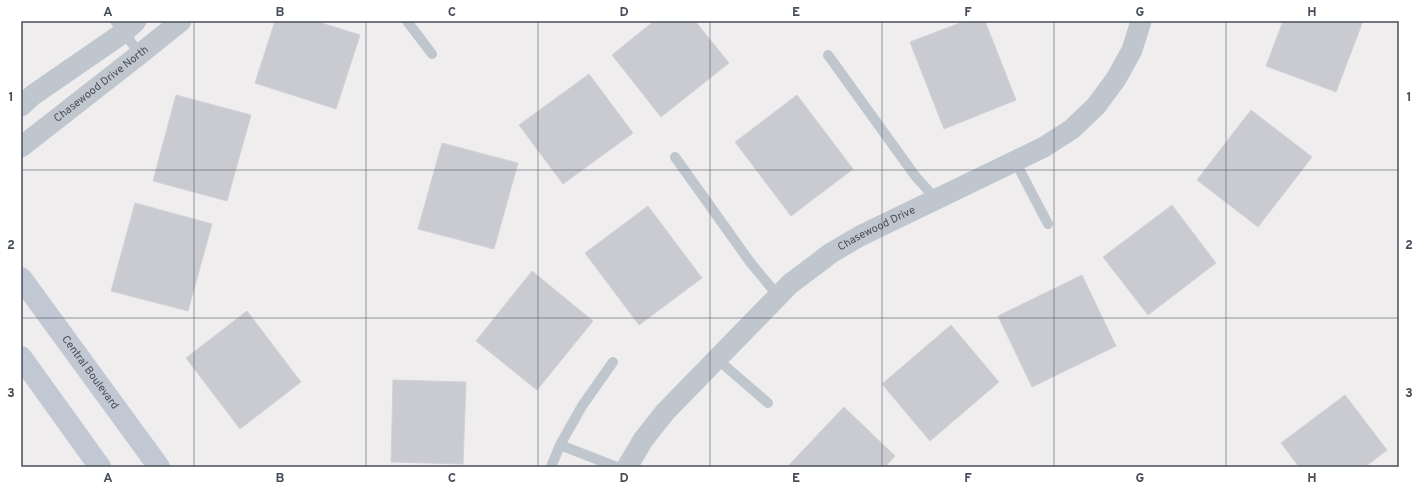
<svg xmlns="http://www.w3.org/2000/svg" width="1420" height="488" viewBox="0 0 1420 488" font-family="Overpass,sans-serif">
	<style>
		.building { fill: #cacbd1; stroke: #d1d2d8 }
		.lines { fill: none; stroke-linecap: round; stroke-linejoin: round }
		.lane { stroke: #bfc6ce; stroke-width: 10 }
		.street { stroke: #bfc6ce; stroke-width: 21 }
		.secondary { stroke: #c1c8d4; stroke-width: 22 }
		.grid { fill: none; stroke: #474e58; stroke-width: 1; stroke-opacity: 0.55 }
		.labels { text-anchor: middle; dominant-baseline: central; stroke-width: 3; stroke-linejoin: round; paint-order: stroke }
		.street-label { font-size: 11px; fill: #474e58; stroke: #fff }
		.neatline { fill: none; stroke: #474e58; stroke-width: 1.5 }
		.grid-label { font-size: 13px; text-anchor: middle; font-weight: bold; fill: #474e58 }
	</style>
	<rect width="100%" height="100%" fill="#efeded"/>
	<path class="building" d="M275 21H315L360 35 336 109 255 83Z
		M654 21H695L729 63 661 117 612 55Z
		M965 21H985L1016 100 944 129 910 42Z
		M1283 21H1363L1336 92 1266 66Z
		M589 74 633 133 563 184 519 125Z
		M176 95 251 115 227 201 153 181Z
		M797 95 853 169 791 216 735 142Z
		M1251 110 1312 157 1258 227 1197 180Z
		M442 143 518 163 494 249 418 229Z
		M135 203 212 224 188 311 111 291Z
		M1172 205 1216 263 1148 315 1103 257Z
		M648 206 702 278 639 325 585 253Z
		M532 271 593 321 537 390 476 341Z
		M1082 275 1116 346 1032 387 998 316Z
		M247 311 301 382 240 429 186 358Z
		M951 325 999 382 930 441 882 384Z
		M393 380 466 382 463 464 391 462Z
		M1345 395 1387 450 1365 467H1299L1281 443Z
		M844 407 895 456 885 467H787Z"/>
	<g class="lines">
		<path class="lane" d="M115 21 140 54
			M407 21 432 54
			M828 55 916 177 936 199
			M675 157 750 262 778 296
			M1015 161 1048 224
			M717 359 768 403
			M560 445 617 467
			M551 467 560 445 582 406 613 362"/>
		<g class="street">
			<path d="M21 106 33 95 123 33 136 21"/>
			<path id="s1" d="M21 147 140 54 181 21"/>
			<path id="s2" d="M627 467 643 440 665 412 790 284 831 253 860 236 1044 147 1072 129 1096 106 1116 79 1132 50 1141 21"/>
		</g>
		<g class="secondary">
			<path id="s3" d="M21 278 159 467"/>
			<path d="M21 357 100 467"/>
		</g>
	</g>
	<path class="grid" d="M194 21V467M366 21V467M538 21V467M710 21V467M882 21V467M1054 21V467M1226 21V467M21 170H1399M21 318H1399"/>
	<g class="labels">
		<g class="street-label">
			<text stroke="none"><textPath href="#s1" startOffset="102">Chasewood Drive North</textPath></text>
			<text stroke="none"><textPath href="#s2" startOffset="349">Chasewood Drive</textPath></text>
			<text stroke="none"><textPath href="#s3" startOffset="117">Central Boulevard</textPath></text>
		</g>
	</g>
	<rect width="1420" height="488" fill="none" stroke="#ffffff" stroke-width="44"/>
	<rect x="22" y="22" width="1376" height="444" class="neatline"/>
	<g class="grid-label">
		<text x="108" y="16">A</text>
		<text x="280" y="16">B</text>
		<text x="452" y="16">C</text>
		<text x="624" y="16">D</text>
		<text x="796" y="16">E</text>
		<text x="968" y="16">F</text>
		<text x="1140" y="16">G</text>
		<text x="1312" y="16">H</text>
		<text x="11" y="101">1</text>
		<text x="1409" y="101">1</text>
		<text x="11" y="249">2</text>
		<text x="1409" y="249">2</text>
		<text x="11" y="397">3</text>
		<text x="1409" y="397">3</text>
		<text x="108" y="482">A</text>
		<text x="280" y="482">B</text>
		<text x="452" y="482">C</text>
		<text x="624" y="482">D</text>
		<text x="796" y="482">E</text>
		<text x="968" y="482">F</text>
		<text x="1140" y="482">G</text>
		<text x="1312" y="482">H</text>
	</g>
</svg>
